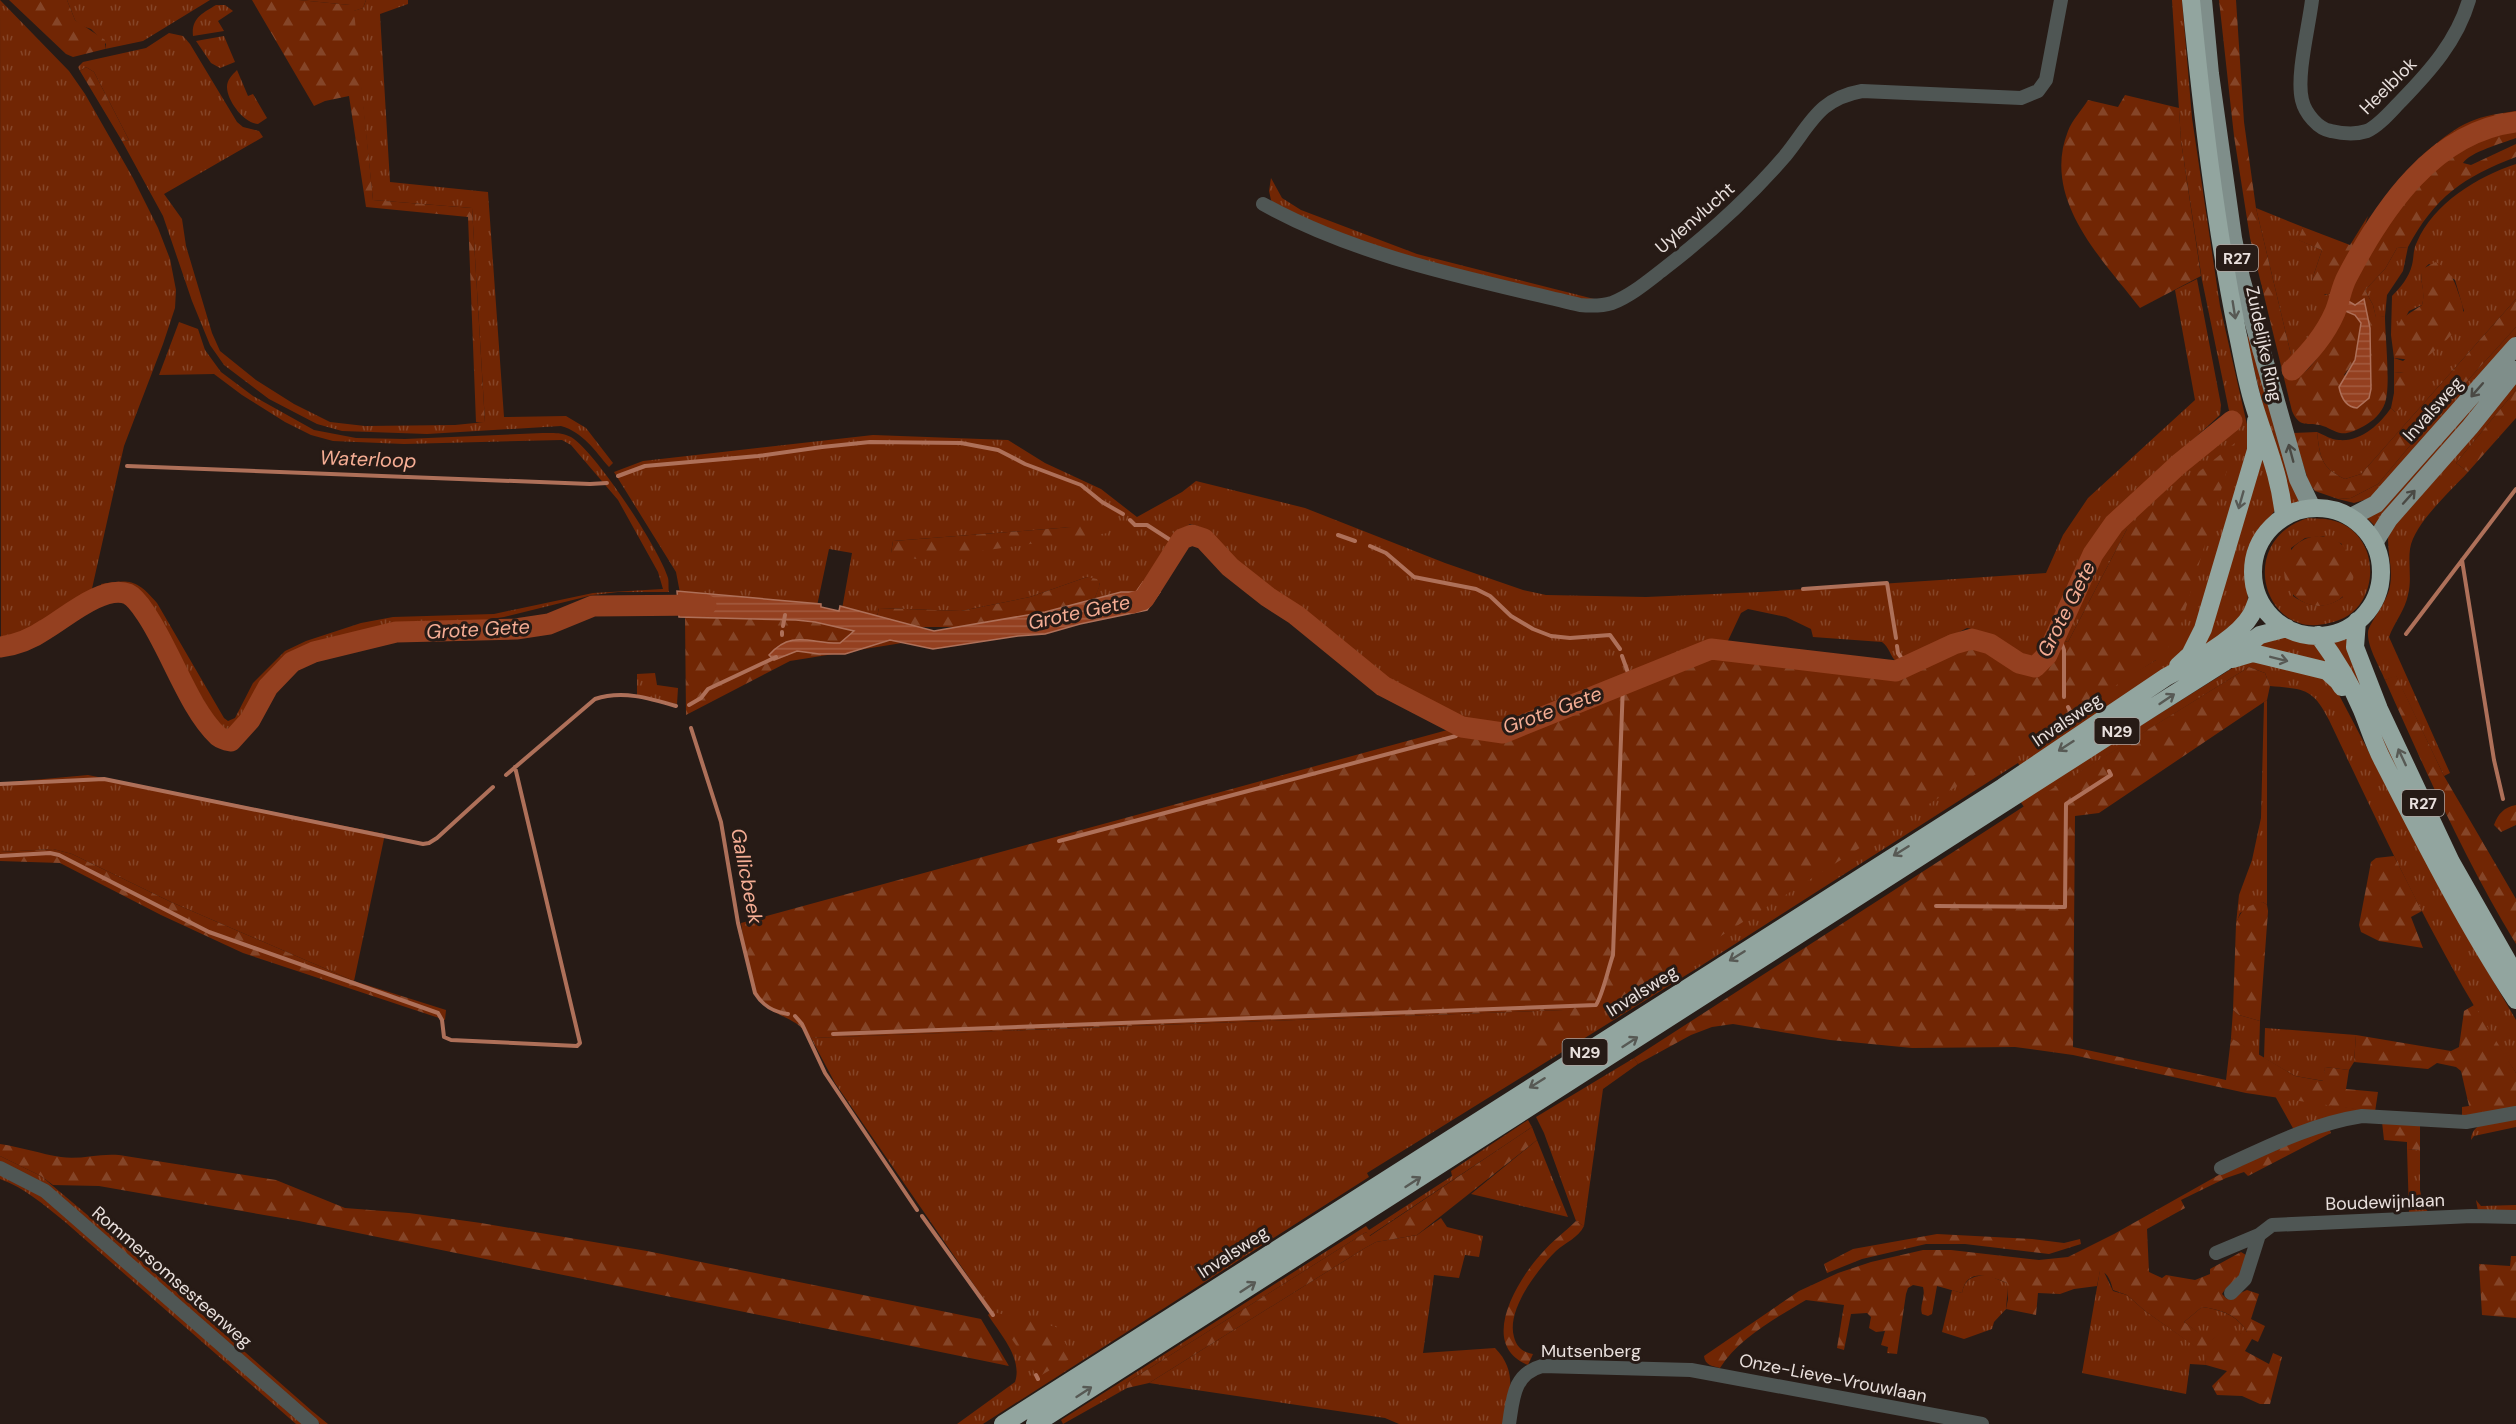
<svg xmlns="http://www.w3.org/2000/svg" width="2516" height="1424" viewBox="0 0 2516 1424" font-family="'DM Sans',sans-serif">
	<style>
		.grass { fill: url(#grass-tufts); fill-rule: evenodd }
		.forest { fill: url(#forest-firs); fill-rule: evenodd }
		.water { fill: url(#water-rules); stroke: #ae7059; stroke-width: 1.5 }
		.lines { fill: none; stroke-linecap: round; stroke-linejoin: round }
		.stream { stroke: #ae7059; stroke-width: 4 }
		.river { stroke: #944020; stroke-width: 21 }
		.street { stroke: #4f5654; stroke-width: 14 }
		.primary { stroke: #7f8e8a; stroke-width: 18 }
		.highway { stroke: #92a59f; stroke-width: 18 }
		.oneway { stroke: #575954 }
		.oneway2 { stroke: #4a4944 }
		.labels { text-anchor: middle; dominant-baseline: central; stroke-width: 6; stroke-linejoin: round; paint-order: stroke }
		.shield { fill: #271b16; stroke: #afa5a1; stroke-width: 1.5 }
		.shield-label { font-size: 16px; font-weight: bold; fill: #e9e0dd }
		.street-label { font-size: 18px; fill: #e9e0dd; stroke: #271b16 }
		.water-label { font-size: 20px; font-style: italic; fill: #f5ad94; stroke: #271b16 }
	</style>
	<defs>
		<pattern id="grass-tufts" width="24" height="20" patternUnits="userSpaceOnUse" patternTransform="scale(1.5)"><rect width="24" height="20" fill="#712604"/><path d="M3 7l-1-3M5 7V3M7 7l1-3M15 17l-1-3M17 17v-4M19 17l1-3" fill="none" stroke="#854528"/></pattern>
		<pattern id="forest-firs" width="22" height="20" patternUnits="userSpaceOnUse" patternTransform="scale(1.5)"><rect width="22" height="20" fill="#712604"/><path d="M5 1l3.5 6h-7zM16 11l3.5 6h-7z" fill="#854528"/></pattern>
		<pattern id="water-rules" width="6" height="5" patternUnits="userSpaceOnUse" patternTransform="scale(1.5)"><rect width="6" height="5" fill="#944020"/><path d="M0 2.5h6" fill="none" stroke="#a35b40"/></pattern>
	</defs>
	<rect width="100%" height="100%" fill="#271b16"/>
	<path class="grass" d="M0 0 69 71 85 94 133 178 158 228 170 259 176 290 175 308 163 344 124 446 91 593 23 634 1 641Z
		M67 0H210L143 41 105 49 106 44 91 29 82 26 75 20Z
		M299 0H350V5Z
		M366 0H408V4L380 14 390 182 488 192 504 417 566 416 586 428 613 463 609 467C595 451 583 432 561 426L427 434 342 431 317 424 269 399 224 365 210 345 192 301 163 216 122 141 129 140 94 72 86 67 80 71 78 67 83 62 146 48 169 33 183 36 190 44 237 122 243 127 259 131 263 137 164 194 182 219 186 246 212 333 220 351 256 380 294 404 330 422 365 426 455 425 485 422 472 208 373 200 353 11 363 8Z
		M2172 0H2182L2192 118 2220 306 2251 442 2191 640 2176 661 2021 768 2018 763 1696 969 1367 1173 1369 1177 983 1424H957L1015 1382C1023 1358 1000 1334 988 1315L992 1311 835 1083 811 1038 1564 1010 2156 660 2127 529 2068 642 2060 640 2100 554 2134 511 2233 430 2202 280 2181 141Z
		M216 5H225L233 11 218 21 224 31 193 36C191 18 203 13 216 5Z
		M224 36 235 62 220 68 211 63 196 41Z
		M237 70 248 96 253 94 267 118 258 124C244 123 227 101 227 87 227 80 232 75 237 70Z
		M2516 164V299L2361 474 2345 479C2321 468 2320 457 2317 432 2324 435 2332 440 2339 440 2361 442 2380 424 2391 408L2395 412 2404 372 2394 373V358L2403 361 2464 311 2455 280 2429 264C2413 277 2428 286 2422 305L2409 311 2396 335H2391L2392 296C2401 287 2409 277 2412 265 2414 257 2413 249 2417 242 2433 204 2478 176 2516 164Z
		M1271 178 1282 198 1301 210 1417 254 1602 301 1588 304 1434 266 1325 233 1277 207 1271 200 1269 191Z
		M2256 208 2303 227 2299 240 2322 250 2312 280 2325 295 2332 293C2327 317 2315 347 2292 359Z
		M2408 247 2403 271 2387 295 2385 316 2376 318 2373 305 2365 290 2385 269 2397 248Z
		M2197 279 2221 405 2220 415 2144 484 2103 526 2087 548 2039 654 2031 660 2018 656 1980 631 1967 628 1906 659 1896 662C1890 655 1889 647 1882 642L1813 637 1811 629 1786 617 1748 609 1741 613 1726 645 1708 641 1513 721C1503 724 1492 727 1481 725 1470 723 1458 717 1447 712 1389 686 1343 643 1293 605 1277 593 1259 584 1244 571 1226 555 1216 528 1190 524L1180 531 1139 595 1094 600 1100 584 1087 577 1030 597 961 611 879 608 876 621 842 609 852 553 829 549 817 606 680 593 676 572 614 472 643 461 873 435 1008 440 1045 463 1101 489 1137 517 1182 492 1196 481 1305 508 1445 563 1523 590 1546 595 1646 597 1760 592 2046 573 2063 535 2088 498 2195 400 2175 290ZM1072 527 891 553 893 541Z
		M179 322 198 329 205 350 221 372 253 396 314 430 356 438 405 439 543 433C552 433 562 432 571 437 595 451 660 550 668 578 669 582 668 588 669 592H618L593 595 504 617 451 625 380 628 356 633 288 657 274 671 239 723 232 730H226L213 717 146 599 130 588 102 587 101 584C131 579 137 580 157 603L224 718 228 721 235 718 253 683 285 651 306 641 361 623 393 617 494 614 593 593 663 589 658 572 618 500 571 445 562 440 404 444 333 441 311 435 285 422 242 395 214 374 159 375Z
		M2516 327V336L2371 498 2354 503 2338 499 2351 498 2378 484 2423 430Z
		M2255 335 2303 500 2288 505 2246 337Z
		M2509 369 2377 528 2367 518Z
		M2516 381V390L2456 463 2468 472C2451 491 2414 523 2410 549 2408 564 2412 580 2408 595 2405 610 2394 623 2389 637L2450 773 2444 776 2396 676 2385 680C2380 667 2367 647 2368 632 2369 623 2387 603 2390 586 2394 565 2384 546 2390 526Z
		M2263 442 2275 510C2263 528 2249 541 2246 563 2243 585 2256 601 2238 621 2227 635 2208 645 2194 656Z
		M2308 518C2316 519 2324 518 2331 520 2368 528 2380 571 2362 601 2355 613 2343 620 2329 623 2263 641 2235 540 2308 518ZM2323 536 2342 544 2343 597C2326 609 2310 608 2293 596L2291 548 2305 538Z
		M2288 637 2314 643 2337 670 2255 649 2263 639Z
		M2347 637 2398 767 2396 768 2332 642Z
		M2247 659 2319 675 2337 691 2450 907 2516 1020V1073C2442 962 2386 840 2329 720 2313 688 2304 689 2270 686L2265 673 2249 667 2024 807 2020 801Z
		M655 673 657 685 678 688 677 704 637 696V674Z
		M2267 700V905L2263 902 2240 913 2236 924 2239 895 2252 860 2261 818 2264 702Z
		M88 775 385 834 354 981 171 902 72 854 53 849 0 852V783Z
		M2233 1010 2239 1015 2260 1021 2259 1056 2231 1038Z
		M2265 1028 2356 1035 2354 1062 2349 1070 2325 1067 2324 1081 2295 1076 2264 1058Z
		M1634 1058 1638 1064 1603 1089 1584 1226 1576 1221 1544 1133 1536 1117Z
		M2275 1096 2376 1112 2294 1130Z
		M2516 1117V1127L2474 1136 2471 1140C2472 1119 2500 1120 2516 1117Z
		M1528 1120 1532 1127 1369 1236 1366 1232 1126 1383 1127 1388 1063 1424 1061 1420 1366 1226 1369 1230 1452 1176 1451 1171Z
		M1537 1140 1568 1217 1471 1194Z
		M2407 1149 2420 1150V1190L2424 1208 2429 1212H2409Z
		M0 1156 41 1176 116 1239 113 1242 0 1163Z
		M0 1173 44 1197 305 1424H296L64 1221C44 1205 25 1188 0 1179Z
		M2476 1200 2481 1206 2516 1205V1213L2478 1211Z
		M1441 1218 1447 1227 1483 1236 1479 1257 1465 1255 1459 1278 1434 1275 1423 1353 1495 1348C1518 1371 1510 1396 1504 1424H1399L1385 1418 1149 1383 1365 1248 1376 1242 1417 1235Z
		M2100 1270 2104 1272 2113 1291 2127 1295 2145 1311 2205 1353 2206 1365 2190 1364 2186 1394 2082 1373Z
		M1987 1275 2007 1283 2008 1286 2006 1309 1994 1322 1992 1329 1964 1339 1942 1332 1952 1290 1962 1293C1965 1278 1973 1276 1987 1275Z
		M2202 1307C2219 1309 2239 1316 2247 1332V1336C2232 1330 2222 1331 2210 1342L2184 1322Z"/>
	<path class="forest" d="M9 0H67L75 20 105 40V49L73 57 66 54Z
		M252 0H299L350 5V0H366L363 8 354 11 373 200 472 208 485 423 476 422 468 217 366 207 349 96 325 101 314 106Z
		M2219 0H2236L2244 122 2256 208 2292 359 2287 361 2294 379C2319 367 2331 333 2343 310L2355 315 2361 323 2355 360 2344 375 2371 389 2370 328 2364 299 2355 305 2348 301 2346 296C2352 277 2363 260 2374 243 2404 194 2451 130 2516 130V138C2503 143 2470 152 2463 163L2471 165 2516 144V157C2463 177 2435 197 2408 247L2397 248 2385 269 2365 290 2373 305 2376 317 2385 316C2385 336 2391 386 2385 403 2381 414 2373 421 2364 426 2346 435 2343 436 2326 427 2309 420 2301 431 2292 411L2250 238 2234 136Z
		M86 67 94 72 129 140 122 141 80 71Z
		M2125 95 2179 108 2181 141 2201 276 2140 308C2102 259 2041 199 2068 131 2072 120 2082 110 2088 100L2118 107Z
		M2516 111V116L2473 124 2422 155C2459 125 2468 117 2516 111Z
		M2368 216 2359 244 2341 269 2332 293C2320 297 2317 291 2312 280L2322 250 2298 240 2303 227 2350 245Z
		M2436 262C2448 269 2454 278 2458 292 2460 298 2463 304 2463 310 2465 329 2434 351 2422 361L2394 358 2391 335H2396C2395 319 2411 313 2422 305 2426 290 2419 282 2422 269Z
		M2516 299V327L2423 430 2378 484 2351 498 2338 499 2315 491 2309 483 2293 433 2317 432C2320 457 2321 468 2345 479L2361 474Z
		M2404 372C2423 385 2414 405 2395 412L2391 408 2394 393V373Z
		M2516 390V418L2468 472 2456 463Z
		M2235 443 2177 638 2156 660 1538 1052 1530 1042 1563 1010 811 1038C795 1017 784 1020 766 1006 746 990 745 948 741 923L1451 729 1505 738 1709 655 1853 675 1901 677 1968 646C1992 649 2009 672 2036 676L2045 670 2060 640 2068 642 2127 529Z
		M1105 521 1108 533 938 557 916 559 891 553 893 541 1072 527Z
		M2284 571a35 35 0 1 1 70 0a35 35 0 1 1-70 0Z
		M1087 577 1097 579 1100 585 1094 600 986 627H911L876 621 879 608 961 611 1030 597Z
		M721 616 815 621 842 625 902 643 790 661 686 715 685 617Z
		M2249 667 2265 673 2270 686 2267 700 2099 813 2075 816 2073 1047 2226 1080 2231 1038 2295 1076 2323 1081 2325 1067 2349 1070 2346 1089 2378 1092 2375 1112 2246 1093 2073 1055 2015 1047 1912 1048 1830 1040 1733 1024 1712 1027 1691 1035 1638 1064 1634 1058 2026 805Z
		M2396 675 2444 776 2516 899V944C2465 860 2425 770 2385 680Z
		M2516 805V825L2501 832 2494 825C2498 814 2504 807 2516 805Z
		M53 849 72 854 171 902 354 981 446 1010 445 1020 243 953 161 915 60 863 0 861V852Z
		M2394 856 2422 911 2411 917 2423 948 2379 941 2361 932 2359 925 2371 862 2376 858Z
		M2263 902 2267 905 2268 911 2260 1021 2239 1015 2233 1010 2236 924C2241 909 2248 905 2263 902Z
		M2474 1005 2516 1073V1107L2462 1116V1107L2469 1106 2461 1071 2456 1067 2437 1063 2428 1069 2354 1062 2356 1035 2451 1051 2459 1047 2464 1011Z
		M2382 1122 2420 1125V1150L2407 1149V1142L2384 1140Z
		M2328 1125 2331 1133 2248 1176 2244 1172 2226 1178 2181 1200 2185 1208 2147 1229 2149 1272 2162 1278 2166 1275 2195 1280 2210 1274V1269L2241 1252 2246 1255C2247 1286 2234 1275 2222 1294L2227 1299 2247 1290 2259 1294 2251 1319 2265 1326 2258 1342 2252 1339 2245 1351 2269 1364 2273 1353 2282 1357 2270 1404H2260L2242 1396 2217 1395 2212 1386 2227 1371 2206 1365 2204 1353 2145 1311 2127 1295 2113 1290C2111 1283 2109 1273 2100 1271L2097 1286 2074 1289 2060 1294 2038 1293 2036 1315 2006 1309 2008 1299 2007 1283C1989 1276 1967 1267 1962 1293L1937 1286 1932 1314 1928 1316 1922 1314C1919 1305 1926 1298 1923 1287L1913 1285 1908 1288 1906 1294 1897 1354 1887 1353 1888 1347 1881 1345 1885 1331 1876 1332 1869 1328 1871 1317 1867 1313 1851 1314 1844 1350 1837 1348 1844 1305 1806 1300C1776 1318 1739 1338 1720 1368 1712 1366 1705 1365 1704 1356L1799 1291 1838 1273 1871 1262 1923 1250H1951L2039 1260 2068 1257 2114 1234 2240 1163ZM2202 1307C2220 1309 2239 1316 2247 1332V1335L2236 1332 2223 1331 2210 1341 2184 1322Z
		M1532 1127 1537 1140 1417 1235 1376 1242 1365 1248 1149 1383 1127 1388 1126 1383 1366 1232 1370 1236Z
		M0 1144C21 1147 41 1154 61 1157 80 1160 99 1153 119 1155L276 1180 345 1208 409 1213 481 1223 647 1251 981 1319 1009 1366 299 1221 99 1186 53 1185 41 1176 0 1156Z
		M1576 1221 1584 1226C1578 1238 1566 1242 1556 1251 1538 1269 1506 1310 1514 1337 1517 1348 1523 1352 1533 1354L1528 1365C1477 1345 1518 1279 1542 1253 1552 1241 1565 1232 1576 1221Z
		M1937 1234 2032 1239 2064 1243 2080 1239 2081 1244 2049 1254 1965 1244H1926L1862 1259 1827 1273 1824 1264 1853 1249Z
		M116 1239 312 1411 328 1424H320L113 1242Z
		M2511 1256H2516V1318L2482 1315 2479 1264 2510 1266Z
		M993 1312 1056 1327 1073 1357 1038 1377Z"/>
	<path class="water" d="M2346 296 2348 301 2355 305 2364 299 2370 328 2371 389 2369 398 2357 408C2346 407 2341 397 2339 387L2355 360 2361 323 2355 315 2343 310Z
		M1143 582 1160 592 1147 610 1080 624 1045 634 1018 636 933 649 890 640 845 654H819L797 651 774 660 769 655C792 629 811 644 840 643L854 631 815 622 796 620 679 617 677 591 821 604V607L839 611 840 606 934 631 1045 612 1121 592H1136Z"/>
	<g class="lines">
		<path class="stream" d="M127 466 590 484 607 483
			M618 476 645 466 758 456 822 447 870 442 961 443 998 450 1025 464 1081 485 1102 502 1123 514
			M1130 520 1135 525H1147L1178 545
			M1338 535 1355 541
			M1370 546 1386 553 1414 577 1476 589 1490 596 1511 616 1533 629 1551 636 1570 638 1610 635 1620 649
			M2462 560 2494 760 2503 799
			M1803 589 1887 583 1896 638
			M783 626 785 615
			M2057 631 2064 650V697
			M2406 634 2516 489
			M782 635V632
			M1897 646 1898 653 1907 666
			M1622 656 1631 681
			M689 705 701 698 708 689 776 657
			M2068 707 2070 711
			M691 728 721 822 738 923 755 993C763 1006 773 1012 788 1014
			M506 775 595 699C622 690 649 698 676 706
			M0 784 104 779 423 844 429 843 437 838 493 787
			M1059 841 1456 736 1462 727
			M0 856 50 853 59 855 209 932 438 1013 442 1020 444 1037 451 1040 577 1046 580 1043 515 767
			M1936 906 2065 907 2066 804 2111 775 2109 771
			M795 1016 802 1024 825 1073 917 1210
			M833 1034 1596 1005C1603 994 1608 969 1613 955L1623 684
			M922 1216 993 1315
			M1036 1375 1038 1379"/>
		<path class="river" d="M2292 370C2310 352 2325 335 2335 312 2340 300 2341 288 2347 277 2383 208 2434 132 2516 122
			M1132 603 1144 599 1182 539 1192 535 1204 539 1230 567 1268 597 1296 615 1383 686 1462 727 1503 733 1711 649 1896 671 1954 644 1972 639 1990 644 2019 663 2035 667 2047 655 2093 554 2114 524 2179 464 2232 421
			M0 647C16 645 33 638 46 629 65 618 104 584 128 594 136 598 142 608 146 614 170 649 189 709 218 736 222 739 226 740 231 741L250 720 268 687 292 662 314 652 396 632 516 629 549 624 593 606 706 605"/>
		<path class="street" d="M2312 0C2309 26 2296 76 2302 100 2305 113 2318 129 2331 131 2344 134 2355 135 2367 131 2379 126 2392 110 2401 101 2430 71 2457 41 2469 0
			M1263 204C1360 258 1473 279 1580 305 1591 306 1602 306 1612 303 1632 295 1648 281 1665 268 1709 234 1749 198 1785 156 1811 124 1818 99 1862 91L2021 98 2038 91 2046 80 2061 0
			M0 1168 45 1191 312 1424
			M2221 1168C2267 1147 2311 1124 2362 1116L2466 1122 2516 1113
			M2216 1253 2259 1235
			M2231 1293 2245 1279 2259 1235 2272 1225 2472 1216 2516 1217
			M1509 1424C1513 1399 1513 1374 1542 1366L1691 1370 1982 1424"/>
		<path class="primary" d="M2203 0 2210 74 2233 238 2241 278 2298 479 2312 508
			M2351 517 2376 504 2516 346
			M2374 543 2389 519 2470 427 2516 370"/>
		<path class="highway" d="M2191 0C2202 111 2215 222 2237 331 2242 354 2246 379 2253 402 2265 442 2280 474 2284 517
			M2253 572a64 64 0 1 1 128 0a64 64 0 1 1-128 0Z
			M2357 621 2355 647 2379 709 2451 862 2516 976
			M2318 635C2335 658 2351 684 2362 710 2369 727 2374 744 2383 761 2424 841 2466 924 2516 1000
			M2233 659 2253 653 2327 671 2338 681 2342 687
			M2178 666 2190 655 2203 629 2256 450V421
			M1003 1424 2003 787 2166 677C2189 665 2238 638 2251 615 2254 610 2256 603 2258 598
			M1035 1424 2152 708 2223 663 2260 635 2287 628"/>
	</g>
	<defs><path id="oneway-shaft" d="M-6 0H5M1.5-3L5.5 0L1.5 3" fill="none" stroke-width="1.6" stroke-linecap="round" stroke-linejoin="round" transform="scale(1.5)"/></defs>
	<g class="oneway">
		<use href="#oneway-shaft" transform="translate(2234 310) rotate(81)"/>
		<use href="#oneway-shaft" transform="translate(2241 500) rotate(106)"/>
		<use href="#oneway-shaft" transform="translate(2279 659) rotate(14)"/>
		<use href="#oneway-shaft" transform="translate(2167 699) rotate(-34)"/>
		<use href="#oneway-shaft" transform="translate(2066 746) rotate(147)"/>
		<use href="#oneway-shaft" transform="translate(2402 757) rotate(-115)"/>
		<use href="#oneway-shaft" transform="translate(1901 851) rotate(148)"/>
		<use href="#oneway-shaft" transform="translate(1737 956) rotate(148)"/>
		<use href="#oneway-shaft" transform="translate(1630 1042) rotate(-33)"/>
		<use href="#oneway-shaft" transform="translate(1537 1083) rotate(148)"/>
		<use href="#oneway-shaft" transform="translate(1413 1182) rotate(-33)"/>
		<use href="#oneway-shaft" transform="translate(1248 1287) rotate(-33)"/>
		<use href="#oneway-shaft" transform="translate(1084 1392) rotate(-33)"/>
	</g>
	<g class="oneway2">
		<use href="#oneway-shaft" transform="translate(2477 390) rotate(131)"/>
		<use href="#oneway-shaft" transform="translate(2291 453) rotate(-105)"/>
		<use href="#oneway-shaft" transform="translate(2409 497) rotate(-48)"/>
	</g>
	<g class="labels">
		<g class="shield">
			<rect x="2216" y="245" width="42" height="26" rx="4.5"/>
			<rect x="2094.5" y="718" width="45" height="26" rx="4.5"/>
			<rect x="2402" y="790" width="42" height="26" rx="4.5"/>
			<rect x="1562.5" y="1039" width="45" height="26" rx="4.5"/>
		</g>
		<g class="shield-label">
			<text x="2237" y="258">R27</text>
			<text x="2117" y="731">N29</text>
			<text x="2423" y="803">R27</text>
			<text x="1585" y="1052">N29</text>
		</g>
		<g class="street-label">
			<text transform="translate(2388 86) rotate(-45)">Heelblok</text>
			<text transform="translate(1695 218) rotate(-41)">Uylenvlucht</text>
			<text transform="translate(2264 344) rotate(78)">Zuidelijke Ring</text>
			<text transform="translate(2433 409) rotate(-48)">Invalsweg</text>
			<text transform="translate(2067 720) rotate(-34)">Invalsweg</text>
			<text transform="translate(1642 991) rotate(-32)">Invalsweg</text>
			<text transform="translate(2385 1202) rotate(-2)">Boudewijnlaan</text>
			<text transform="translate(1233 1252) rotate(-33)">Invalsweg</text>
			<text transform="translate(172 1277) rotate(41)">Rommersomsesteenweg</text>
			<text x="1591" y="1351">Mutsenberg</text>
			<text transform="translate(1833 1378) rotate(11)">Onze-Lieve-Vrouwlaan</text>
		</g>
		<g class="water-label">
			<text transform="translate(368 459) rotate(2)">Waterloop</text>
			<text transform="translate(2066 609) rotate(-63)">Grote Gete</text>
			<text transform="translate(1079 612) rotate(-12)">Grote Gete</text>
			<text transform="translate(478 629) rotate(-3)">Grote Gete</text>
			<text transform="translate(1552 710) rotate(-20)">Grote Gete</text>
			<text transform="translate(747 876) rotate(79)">Gallicbeek</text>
		</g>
	</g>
</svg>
